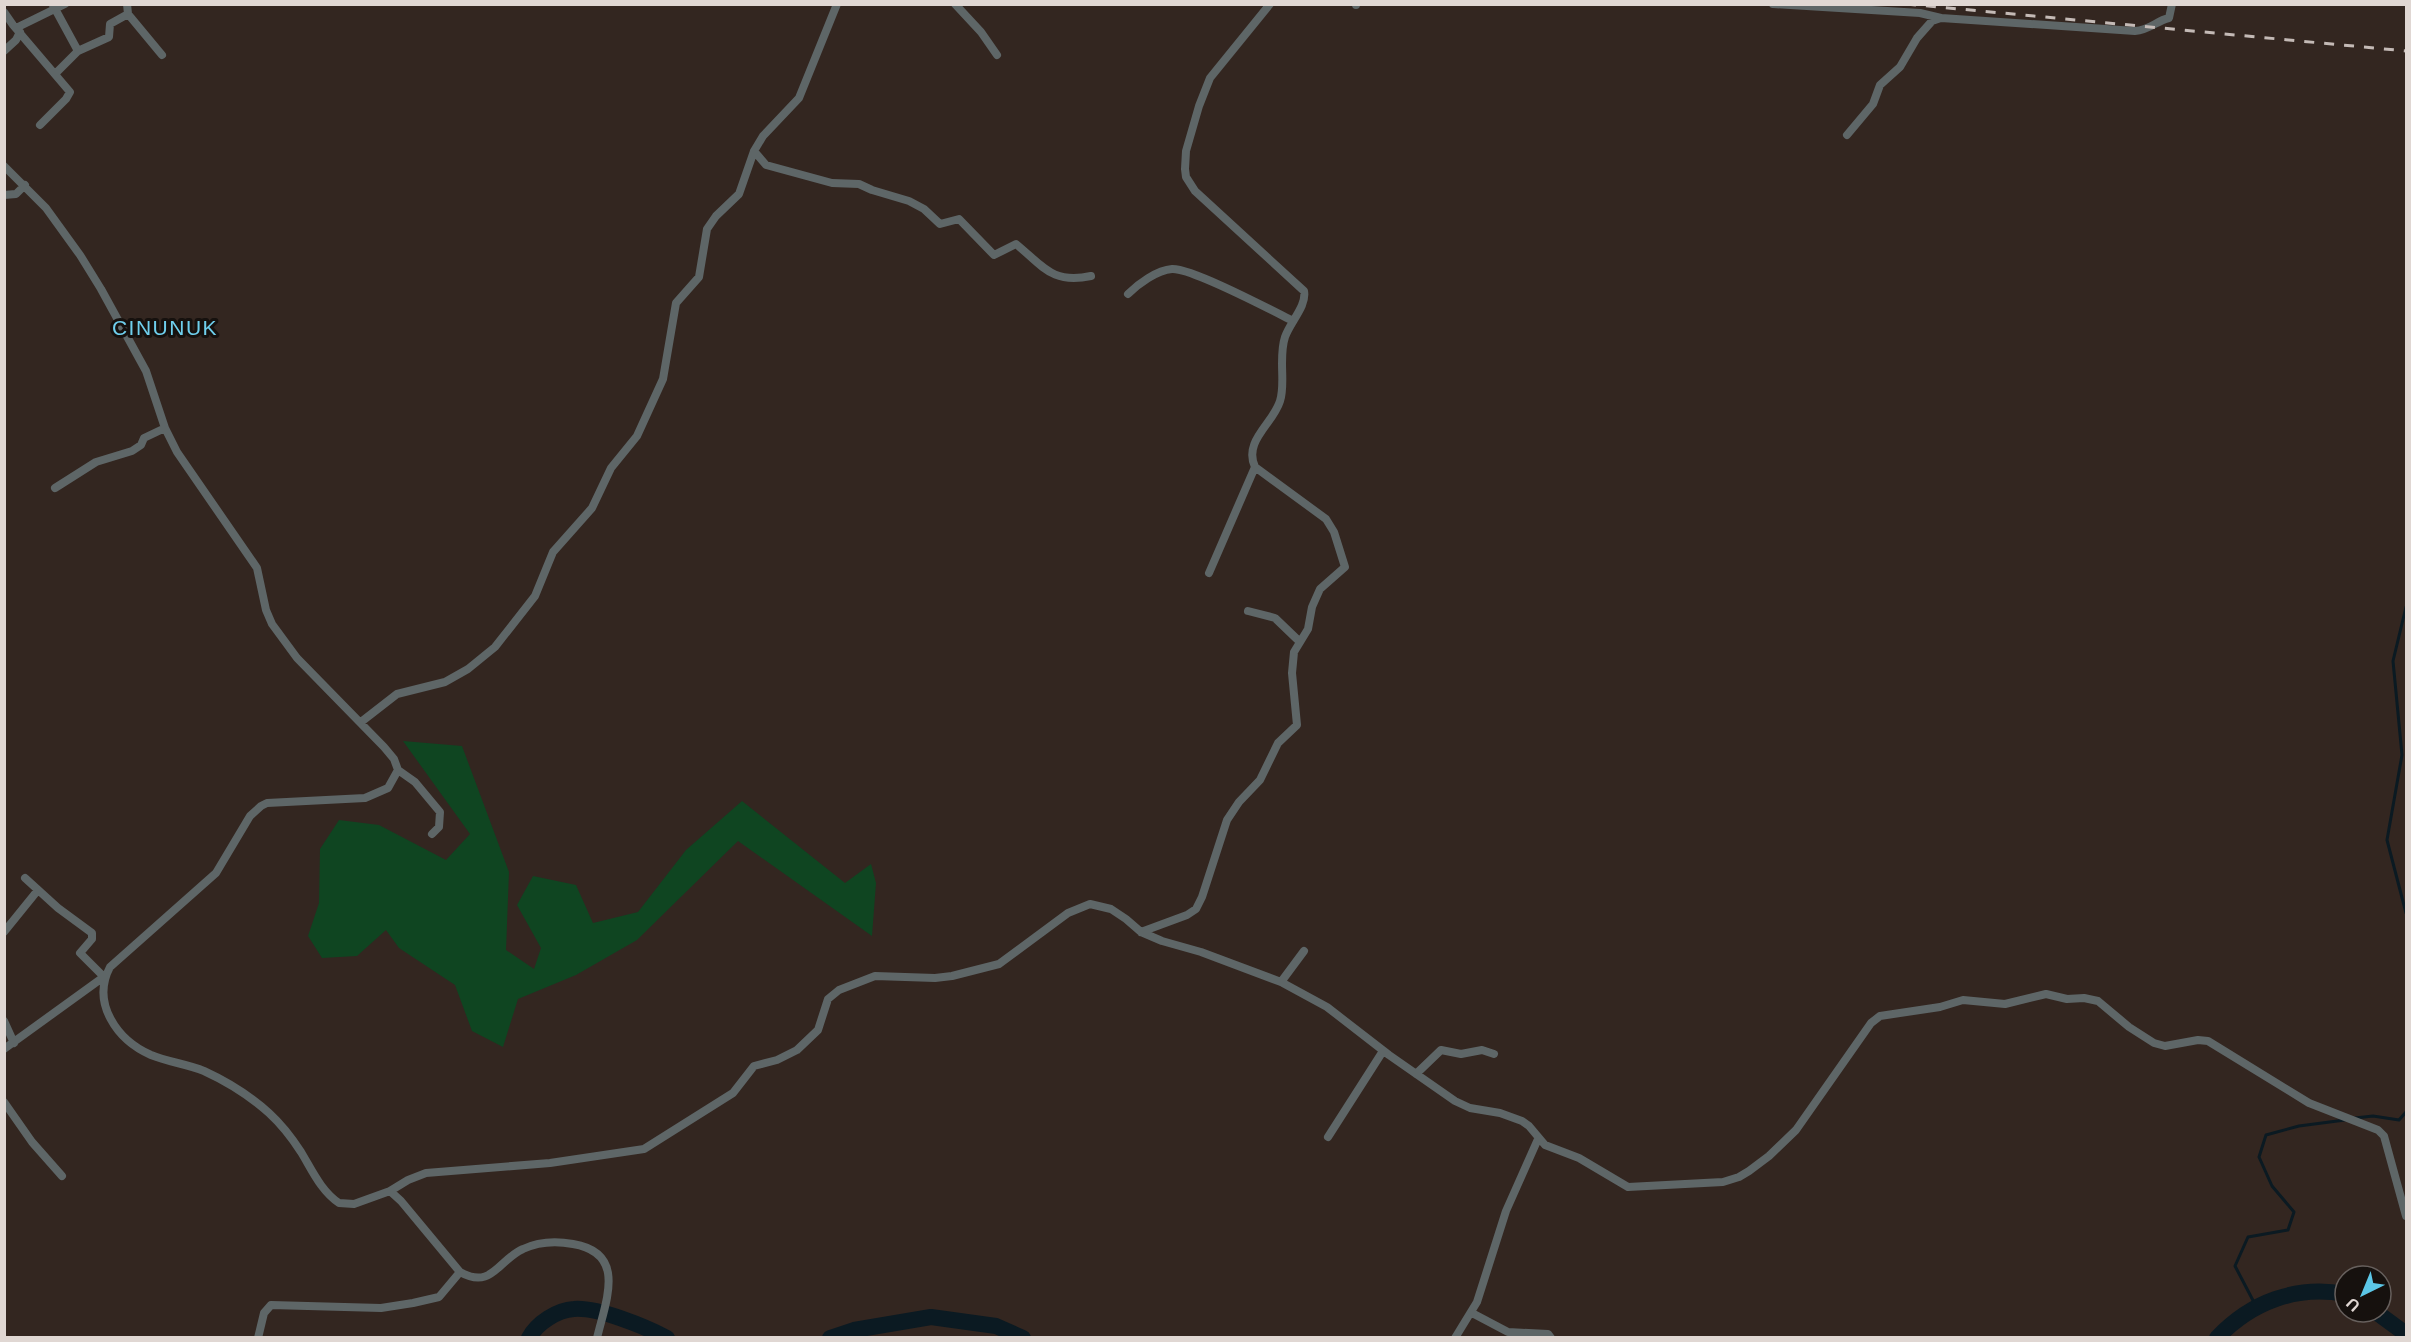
<svg xmlns="http://www.w3.org/2000/svg" width="2411" height="1342" viewBox="0 0 2411 1342" font-family="Arial,sans-serif">
	<style>
		.green { fill: #0f4521 }
		.lines { fill: none; stroke-linecap: round; stroke-linejoin: round }
		.stream { stroke: #0b1a22; stroke-width: 3 }
		.river { stroke: #0b1a22; stroke-width: 16 }
		.street { stroke: #5e6667; stroke-width: 8 }
		.rail { stroke: #c4bab6; stroke-width: 3; stroke-dasharray: 10 10; stroke-linecap: butt }
		.labels { text-anchor: middle; dominant-baseline: central; stroke-width: 6; stroke-linejoin: round; paint-order: stroke }
		.quarter-label { font-size: 21px; letter-spacing: 1.5px; fill: #6fcfed; stroke: #16110e }
	</style>
	<rect width="100%" height="100%" fill="#332620"/>
	<path class="green" d="M403 741 462 746 509 872 506 950 534 969 541 948 517 905 533 876 576 885 593 923 638 912 686 850 742 801 845 883 871 864 876 883 872 936 738 841 637 940 576 975 518 999 503 1047 472 1031 455 985 399 948 386 930 357 956 322 958 308 936 319 903 320 849 339 820 379 825 446 860 470 834Z"/>
	<g class="lines">
		<path class="stream" d="M2406 607 2393 661 2402 755 2387 840 2406 913
			M2355 1118 2373 1116 2399 1120 2406 1112
			M2257 1308 2235 1266 2248 1237 2288 1230 2294 1212 2272 1186 2259 1157 2266 1135 2299 1126 2345 1120"/>
		<path class="river" d="M2376 1312 2406 1334
			M529 1338C537 1323 557 1310 574 1309 598 1307 646 1327 667 1338
			M830 1338 854 1330 931 1317 996 1326 1023 1338
			M2217 1338C2251 1302 2296 1285 2345 1294"/>
		<path class="street" d="M127 4 128 14
			M955 4 981 32 997 55
			M1773 4 1920 13 1941 18
			M53 5 78 51
			M1356 5V4
			M4 12 13 25 70 92 66 99 40 125
			M16 28 65 4
			M4 51 16 40 20 32
			M56 73 78 51 109 37 110 24 128 14 162 55
			M1847 135 1873 104 1880 85 1900 67 1917 38 1932 21 1941 18 2135 31C2150 30 2156 21 2169 18L2172 4
			M754 151 766 165 832 183 859 184 872 190 909 201 924 209 940 224 959 219 994 255 1016 244C1044 267 1052 284 1091 276
			M4 166 46 208 80 255 101 289 146 371 165 428 177 452 257 568 266 610 272 624 297 658 384 747 394 759 398 770 388 788 365 798 267 803 261 806 250 816 216 873 110 967C91 1003 117 1040 151 1055 168 1062 187 1064 204 1071 228 1082 249 1095 269 1113 281 1124 292 1138 301 1152 312 1170 321 1191 339 1203L354 1204 390 1191 401 1201 460 1272C492 1290 498 1260 523 1249 538 1242 557 1241 573 1244 627 1253 606 1300 597 1338
			M4 195 16 194 25 185
			M1128 294C1138 284 1157 270 1172 269 1192 268 1271 310 1293 321
			M55 488 96 462 132 451 141 445 144 438 165 428
			M1209 573 1255 467
			M1248 611 1275 618 1300 642
			M361 722 397 694 445 682 468 669 495 647 535 596 553 552 592 508 611 468 637 436 663 379 676 303 699 277 707 229 716 216 739 194 754 151 763 136 799 98 837 4
			M398 770 415 782 440 812 439 827 432 834
			M25 878 58 908 92 933V939L80 953 104 977
			M4 932 38 890
			M1141 932 1187 915 1196 909 1202 897 1227 820 1239 802 1260 780 1278 743 1297 725 1292 673 1294 652 1308 629 1312 607 1320 589 1345 567 1334 532 1326 519 1255 467C1243 441 1273 424 1280 401 1286 383 1278 358 1285 337 1290 322 1307 306 1304 291L1195 191 1186 177 1185 169 1186 151 1199 106 1210 78 1270 4
			M1281 982 1304 951
			M4 1021 14 1043
			M4 1049 105 976
			M1416 1074 1441 1050 1461 1054 1482 1050 1494 1054
			M4 1102 32 1142 62 1176
			M1328 1137 1383 1051
			M390 1191 408 1180 426 1173 550 1163 644 1149 733 1093 754 1066 777 1060 797 1050 818 1030 828 999 839 990 875 976 935 978 952 976 999 964 1068 913 1090 904 1111 909 1126 919 1141 932 1162 941 1201 952 1281 982 1327 1007 1389 1055 1455 1101 1470 1108 1500 1113 1522 1121 1529 1126 1545 1145 1579 1158 1628 1187 1723 1182 1739 1177 1749 1171 1769 1156 1796 1130 1871 1023 1880 1016 1940 1007 1963 1000 2005 1004 2046 994 2067 999 2084 998 2098 1001 2129 1027 2154 1043 2165 1046 2198 1040 2208 1041 2309 1103 2378 1130 2384 1136 2406 1216
			M1472 1313 1508 1332 1548 1334 1551 1338
			M258 1338 264 1313 271 1305 381 1308 413 1303 439 1297 460 1272
			M1455 1338 1477 1302 1506 1211 1538 1139"/>
		<path class="rail" d="M1906 4 2406 51"/>
	</g>
	<g class="labels">
		<g class="quarter-label">
			<text x="165" y="327">CINUNUK</text>
		</g>
	</g>
	<rect width="2411" height="1342" fill="none" stroke="#e0d7d3" stroke-width="12"/>
	<g transform="translate(2363 1294) rotate(223)"><circle r="28" fill="#16110e" stroke="#67605d" stroke-width="1.5"/>
	<path d="M0-4.5L10 22L0 15L-10 22Z" fill="#5cc7e7"/>
	<text y="-9" font-size="16" font-weight="bold" text-anchor="middle" fill="#e0d7d3">U</text>
	</g>
</svg>
